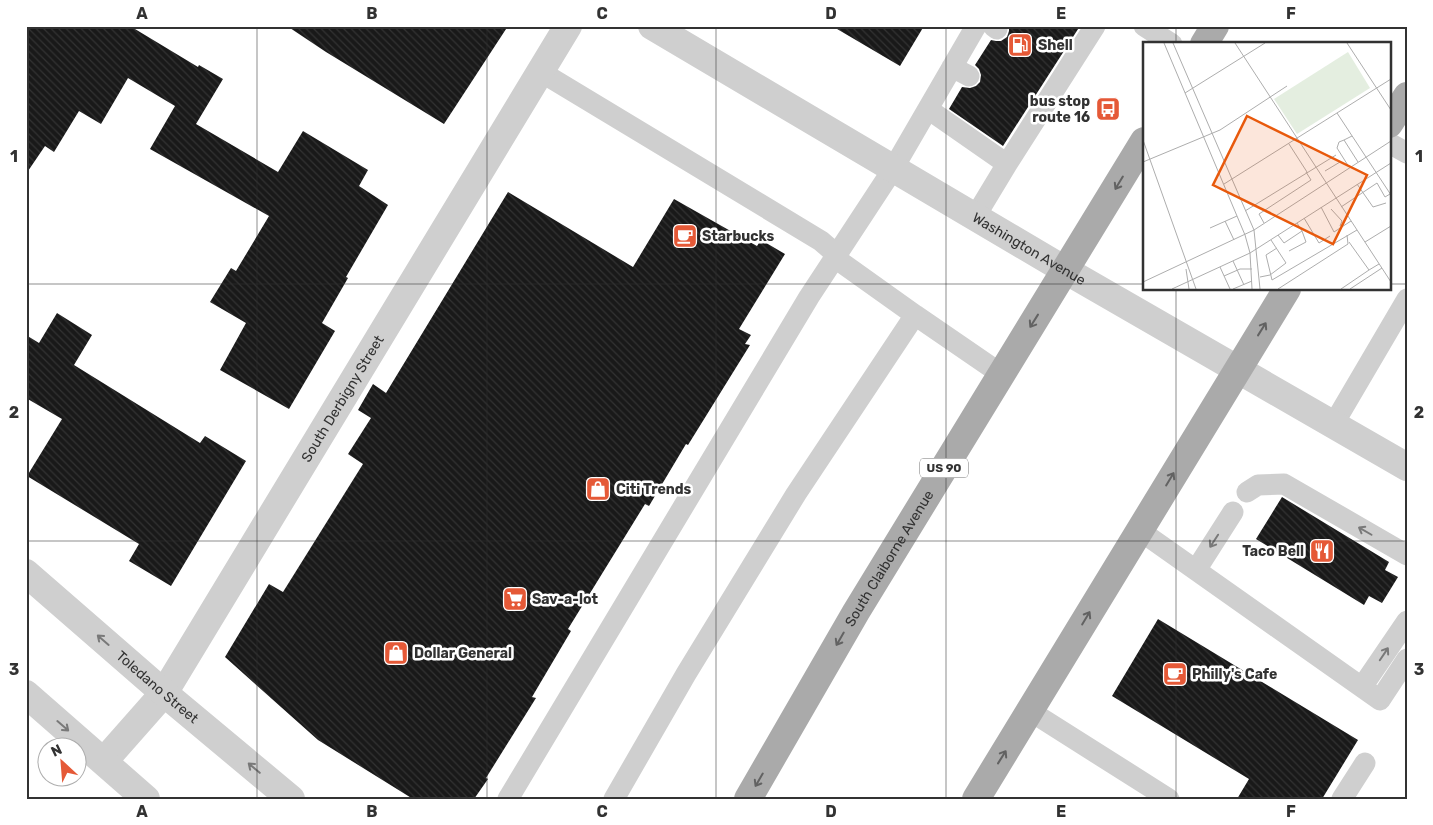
<svg xmlns="http://www.w3.org/2000/svg" width="1433" height="825" viewBox="0 0 1433 825" font-family="Rubik,sans-serif">
	<style>
		.building { fill: url(#building-back-hatch) }
		.lines { fill: none; stroke-linecap: round; stroke-linejoin: round }
		.service { stroke: #cfcfcf; stroke-width: 21 }
		.minor { stroke: #cfcfcf; stroke-width: 28 }
		.tertiary { stroke: #cfcfcf; stroke-width: 28 }
		.primary { stroke: #aaa; stroke-width: 28 }
		.oneway { stroke: #626262 }
		.oneway2 { stroke: #797979 }
		.grid { fill: none; stroke: #323232; stroke-width: 1; stroke-opacity: 0.55 }
		.labels { text-anchor: middle; dominant-baseline: central; stroke-width: 5; stroke-linejoin: round; paint-order: stroke }
		.shield { fill: #fff; stroke: #707070; stroke-width: 1 }
		.shield-label { font-size: 12px; font-weight: bold; fill: #323232 }
		.poi-label { font-size: 14px; font-weight: bold; fill: #323232; stroke: #fff; text-anchor: start }
		.street-label { font-size: 14px; fill: #323232; stroke: #fff }
		.inset-road { fill: none; stroke: #adadad; stroke-width: 1 }
		.view { fill: #e8590c; fill-opacity: 0.15; stroke: #e8590c; stroke-width: 2.5 }
		.inset-edge { fill: none; stroke: #323232; stroke-width: 2.5 }
		.neatline { fill: none; stroke: #323232; stroke-width: 2 }
		.grid-label { font-size: 16px; text-anchor: middle; font-weight: bold; fill: #323232 }
	</style>
	<defs>
		<pattern id="building-back-hatch" width="6" height="6" patternUnits="userSpaceOnUse" patternTransform="scale(1.25)"><rect width="6" height="6" fill="#191919"/><path d="M-1 5l2 2M0 0l6 6M5-1l2 2" fill="none" stroke="#323232"/></pattern>
	</defs>
	<rect width="100%" height="100%" fill="#fff"/>
	<path class="building" d="M26 26H130L198 67 199 65 223 79 196 124 278 172 303 131 368 170 359 186 388 205 346 277 348 278 322 323 335 331 289 409 220 370 246 323 210 302 231 268 236 271 269 216 150 149 175 106 128 78 101 124 79 111 54 152 45 146 26 174Z
		M287 26H508L444 124 326 52Z
		M832 26H924L900 66Z
		M1009 26H1080L1003 146 949 109 962 87 970 88 976 86 980 82 981 75 979 69 975 65 991 40 996 41H1001L1007 37 1009 31Z
		M508 192 633 267 674 199 757 246 761 240 785 254 739 329 751 335 745 344 750 345 688 445 686 444 649 506 645 504 568 629 571 631 532 697 536 698 486 778 488 779 474 799H413L318 740 225 657 269 584 283 592 363 464 348 454 371 418 358 410 373 384 386 393Z
		M57 313 92 335 74 365 200 443 205 436 246 461 171 586 129 561 139 544 27 476 62 419 26 398V335L39 343Z
		M1282 497 1389 562 1385 570 1398 577 1382 603 1369 596 1364 605 1256 539Z
		M1158 619 1358 740 1322 799H1237L1249 779 1112 696Z"/>
	<g class="lines">
		<path class="service" d="M993 26 997 29
			M1144 26 1172 44
			M952 67 969 76
			M541 72 821 241 837 255
			M928 109 1007 164 975 217
			M1389 143 1407 153
			M1007 164 1095 26
			M915 315 1001 374
			M1333 425 1407 299
			M1247 492 1258 485 1284 484 1407 555
			M1139 530 1380 700 1407 659
			M1196 570 1233 512
			M1362 687 1407 621
			M1030 711 1169 799
			M508 799 809 297 893 169 976 26
			M614 799 686 674 796 494 915 315 835 258
			M1342 799 1365 763"/>
		<g class="minor">
			<path id="s1" d="M652 26 1065 270 1407 467"/>
			<path id="s2" d="M104 761 164 693 568 26"/>
		</g>
		<g class="tertiary">
			<path id="s3" d="M26 573 164 693 291 799"/>
			<path d="M26 694 146 799"/>
		</g>
		<g class="primary">
			<path d="M1204 44 1215 26"/>
			<path d="M1389 124 1407 96"/>
			<path id="s4" d="M748 799 856 612 1144 141"/>
			<path d="M976 799 1287 289"/>
		</g>
	</g>
	<defs><path id="oneway-shaft" d="M-6 0H5M1.5-3L5.5 0L1.5 3" fill="none" stroke-width="1.6" stroke-linecap="round" stroke-linejoin="round" transform="scale(1.25)"/></defs>
	<g class="oneway">
		<use href="#oneway-shaft" transform="translate(1119 183) rotate(121)"/>
		<use href="#oneway-shaft" transform="translate(1034 321) rotate(122)"/>
		<use href="#oneway-shaft" transform="translate(1262 329) rotate(-58)"/>
		<use href="#oneway-shaft" transform="translate(1170 479) rotate(-59)"/>
		<use href="#oneway-shaft" transform="translate(1086 618) rotate(-59)"/>
		<use href="#oneway-shaft" transform="translate(840 639) rotate(120)"/>
		<use href="#oneway-shaft" transform="translate(1002 757) rotate(-58)"/>
		<use href="#oneway-shaft" transform="translate(759 780) rotate(120)"/>
	</g>
	<g class="oneway2">
		<use href="#oneway-shaft" transform="translate(1365 531) rotate(-150)"/>
		<use href="#oneway-shaft" transform="translate(1214 541) rotate(123)"/>
		<use href="#oneway-shaft" transform="translate(103 640) rotate(-139)"/>
		<use href="#oneway-shaft" transform="translate(1384 654) rotate(-56)"/>
		<use href="#oneway-shaft" transform="translate(63 726) rotate(41)"/>
		<use href="#oneway-shaft" transform="translate(254 768) rotate(-140)"/>
	</g>
	<path class="grid" d="M257 26V799M487 26V799M716 26V799M946 26V799M1176 26V44M26 284H1144M1389 284H1407M1176 289V799M26 541H1407"/>
	<defs>
		<symbol id="fuel-square" viewBox="-11 -11 22 22"><rect x="-9" y="-9" width="18" height="18" rx="4" fill="#e55937" stroke="#fff"/><path d="M-5.5-6h7V0h2V4h1.3V-2.5L3-4.5l.8-.8L6-3V5H2.5V1h-1V6h-7ZM-4.2-4.7v3.2H.2V-4.7Z" fill="#fff"/></symbol>
		<symbol id="bus-square" viewBox="-11 -11 22 22"><rect x="-9" y="-9" width="18" height="18" rx="4" fill="#e55937" stroke="#fff"/><path d="M-5-6H5V4H4V6H2V4H-2V6H-4V4H-5ZM-3.5-4V0h7V-4ZM-3.5 1.2v1.5H-2V1.2ZM2 1.2v1.5H3.5V1.2Z" fill="#fff"/></symbol>
		<symbol id="cafe-square" viewBox="-11 -11 22 22"><rect x="-9" y="-9" width="18" height="18" rx="4" fill="#e55937" stroke="#fff"/><path d="M-5.5-4.5H6V0H3Q3 3.5 0 3.5H-2.5Q-5.5 3.5-5.5 0ZM3-3.2v2h1.7v-2ZM-6 4.5H4V6H-6Z" fill="#fff"/></symbol>
		<symbol id="shop-square" viewBox="-11 -11 22 22"><rect x="-9" y="-9" width="18" height="18" rx="4" fill="#e55937" stroke="#fff"/><path d="M-5-2.5h2.3a2.7 3.5 0 0 1 5.4 0H5L5.5 6h-11ZM-1.5-2.5h3a1.5 2.3 0 0 0-3 0Z" fill="#fff"/></symbol>
		<symbol id="restaurant-square" viewBox="-11 -11 22 22"><rect x="-9" y="-9" width="18" height="18" rx="4" fill="#e55937" stroke="#fff"/><path d="M-5-6h1v4h1v-4h1v4h1v-4h1v5L-1.5 .5V6h-2V.5L-5-1ZM5-6V6H3V1.5H1.5Q1.5-4 5-6Z" fill="#fff"/></symbol>
		<symbol id="supermarket-square" viewBox="-11 -11 22 22"><rect x="-9" y="-9" width="18" height="18" rx="4" fill="#e55937" stroke="#fff"/><path d="M-6-5.5h2.5l.6 2H6L4.5 2H-2.5L-4.4-4H-6ZM-1.5 3.2a1.3 1.3 0 1 0 .1 0ZM3 3.2a1.3 1.3 0 1 0 .1 0Z" fill="#fff"/></symbol>
	</defs>
	<g fill-rule="evenodd">
		<use href="#fuel-square" x="1006" y="31" width="28" height="28"/>
		<use href="#bus-square" x="1094" y="95" width="28" height="28"/>
		<use href="#cafe-square" x="671" y="222" width="28" height="28"/>
		<use href="#shop-square" x="584" y="475" width="28" height="28"/>
		<use href="#restaurant-square" x="1308" y="537" width="28" height="28"/>
		<use href="#supermarket-square" x="501" y="585" width="28" height="28"/>
		<use href="#shop-square" x="382" y="639" width="28" height="28"/>
		<use href="#cafe-square" x="1161" y="660" width="28" height="28"/>
	</g>
	<g class="labels">
		<rect class="shield" x="920" y="458.5" width="48" height="19" rx="4"/>
		<g class="shield-label">
			<text x="944" y="468">US 90</text>
		</g>
		<g class="poi-label">
			<text x="1038" y="45">Shell</text>
			<text x="1090" y="101" text-anchor="end">bus stop<tspan x="1090" dy="16">route 16</tspan></text>
			<text x="702" y="236">Starbucks</text>
			<text x="616" y="489">Citi Trends</text>
			<text x="1304" y="551" text-anchor="end">Taco Bell</text>
			<text x="532" y="599">Sav-a-lot</text>
			<text x="414" y="653">Dollar General</text>
			<text x="1192" y="674">Philly's Cafe</text>
		</g>
		<g class="street-label">
			<text stroke="none"><textPath href="#s1" startOffset="438">Washington Avenue</textPath></text>
			<text stroke="none"><textPath href="#s2" startOffset="435">South Derbigny Street</textPath></text>
			<text stroke="none"><textPath href="#s4" startOffset="279">South Claiborne Avenue</textPath></text>
			<text stroke="none"><textPath href="#s3" startOffset="174">Toledano Street</textPath></text>
		</g>
	</g>
	<g transform="translate(1143 42)">
		<rect width="248" height="248" fill="#fff"/>
		<path d="M205 10 227 46 154 92 131 57Z" fill="#e4eee0"/>
		<path class="inset-road" d="M21 1 102 193 107 211 109 247M30 1 111 188 117 247M92 1 248 240M204 1 248 68M42 51 122 1M194 71 248 153M209 94 201 98 215 120M0 98 53 247M201 98 196 100 194 106 206 125M146 102 164 130M0 120 77 88 144 44M182 129 197 120M81 142 248 37M214 142 230 165 243 161M178 165 191 190 208 179M198 165 234 141 242 155 247 152M188 167 199 179 197 184M102 169 193 113M161 176 176 201 187 194M82 179 91 198M121 181 116 172 168 138 163 130M67 186 94 174M135 193 141 201 159 189 154 181M206 200 226 228 236 222M222 200 248 184M134 206 123 213 129 238 214 188M146 209 163 200 159 189M90 219 101 243M77 225 87 247M43 227 46 247M81 234 97 227H109M117 235 127 233 143 221 128 198M0 240 111 188 248 99M29 247 107 211 248 121M90 247 109 239M135 247 205 202 204 193M198 247 226 228M207 247 239 226"/>
		<path class="view" d="M104 74 224 133 190 202 70 143Z"/>
		<rect width="248" height="248" class="inset-edge"/>
	</g>
	<rect width="1433" height="825" fill="none" stroke="#ffffff" stroke-width="55"/>
	<g transform="translate(62 762) rotate(334)"><circle r="24" fill="#ffffff" stroke="#adadad"/>
	<path d="M0-4L9 19L0 12L-9 19Z" fill="#e55937"/>
	<text y="-8" font-size="14" font-weight="bold" text-anchor="middle" fill="#323232">N</text>
	</g>
	<rect x="28" y="28" width="1378" height="770" class="neatline"/>
	<g class="grid-label">
		<text x="142" y="19">A</text>
		<text x="372" y="19">B</text>
		<text x="602" y="19">C</text>
		<text x="831" y="19">D</text>
		<text x="1061" y="19">E</text>
		<text x="1291" y="19">F</text>
		<text x="14" y="162">1</text>
		<text x="1419" y="162">1</text>
		<text x="14" y="418">2</text>
		<text x="1419" y="418">2</text>
		<text x="14" y="675">3</text>
		<text x="1419" y="675">3</text>
		<text x="142" y="817">A</text>
		<text x="372" y="817">B</text>
		<text x="602" y="817">C</text>
		<text x="831" y="817">D</text>
		<text x="1061" y="817">E</text>
		<text x="1291" y="817">F</text>
	</g>
</svg>
